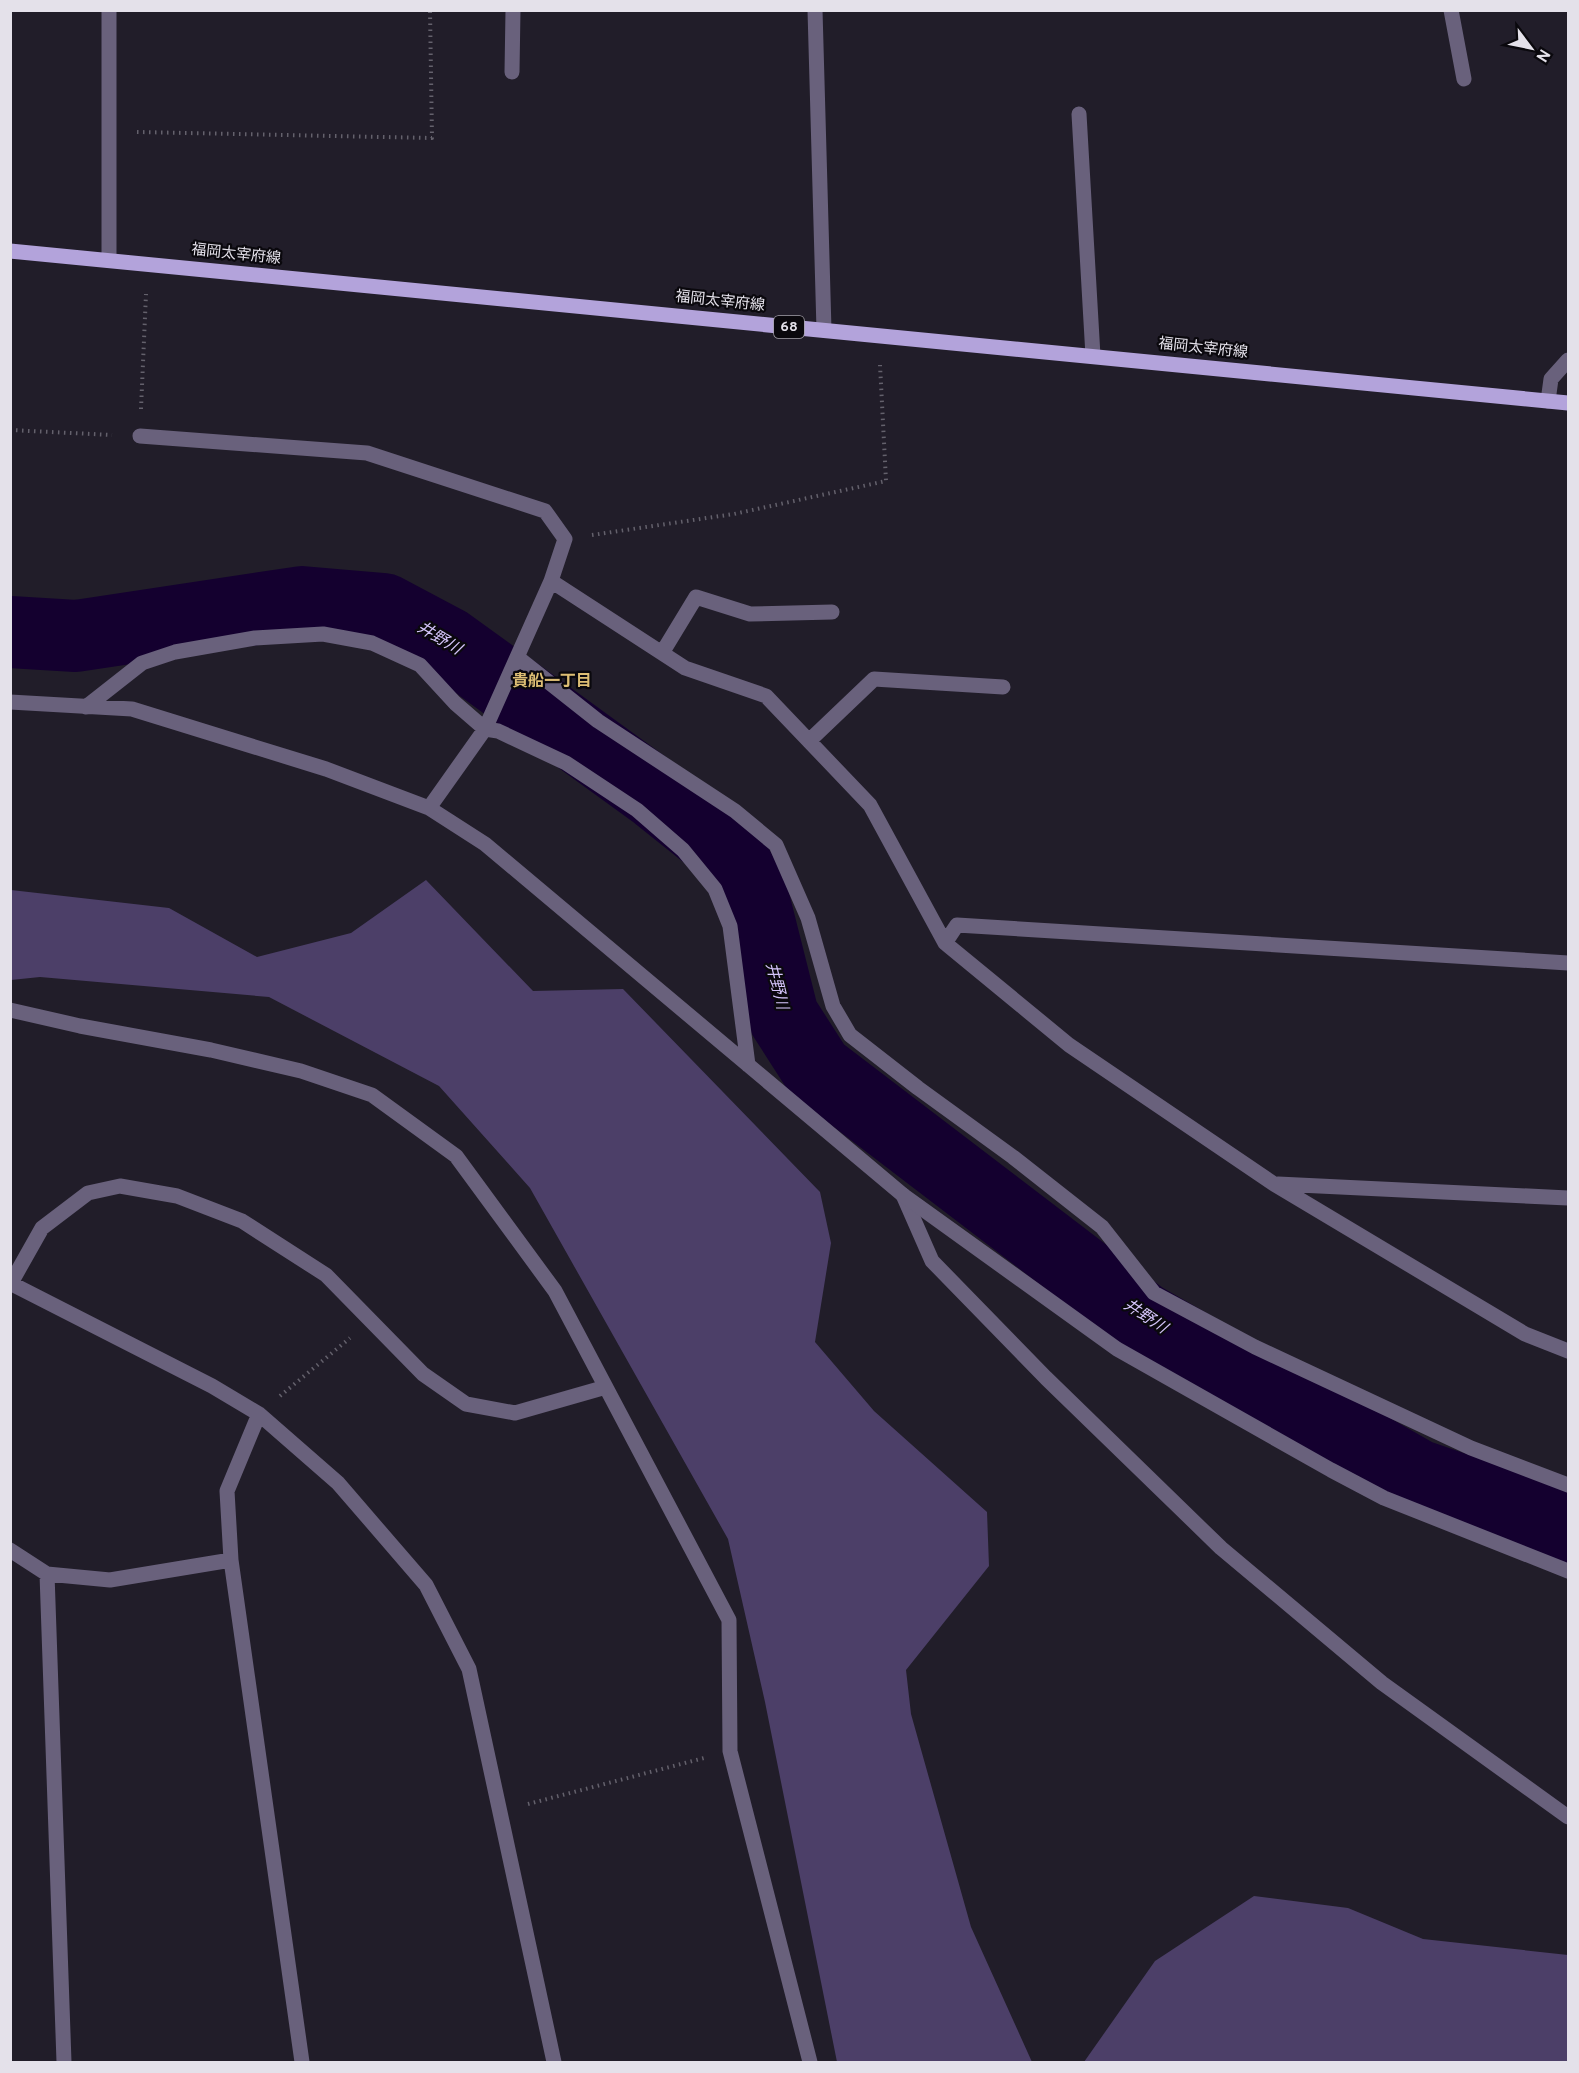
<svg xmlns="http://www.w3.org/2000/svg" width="1579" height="2073" viewBox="0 0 1579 2073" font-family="Overpass,'Noto Sans JP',sans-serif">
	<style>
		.green { fill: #4c3f68 }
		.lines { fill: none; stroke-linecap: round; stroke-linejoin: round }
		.river { stroke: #14002f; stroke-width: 72 }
		.path { stroke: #64616c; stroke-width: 4; stroke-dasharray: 1.5 4.5; stroke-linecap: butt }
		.service { stroke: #69617c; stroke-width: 15 }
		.minor { stroke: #69617c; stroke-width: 15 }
		.primary { stroke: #b3a3db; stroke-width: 15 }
		.labels { text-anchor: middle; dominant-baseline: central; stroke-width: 4.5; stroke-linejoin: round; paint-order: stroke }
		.shield { fill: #0a080d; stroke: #a3a0a8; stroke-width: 1.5 }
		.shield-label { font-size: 14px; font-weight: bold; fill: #e4e1ea }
		.street-label { font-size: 15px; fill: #e4e1ea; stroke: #0a080d }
		.water-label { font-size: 16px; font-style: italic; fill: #d4c4fa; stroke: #0a080d }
		.neighbourhood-label { font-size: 16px; font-weight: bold; fill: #ddbe74; stroke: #0a080d }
	</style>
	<rect width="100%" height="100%" fill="#211d29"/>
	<path class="green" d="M426 880 533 991 623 989 820 1192 831 1243 815 1342 874 1411 987 1512 989 1566 906 1670 911 1714 971 1927 1032 2062H837L765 1702 728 1539 530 1188 439 1086 269 997 40 977 11 980V890L169 908 257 957 351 933Z
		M1254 1896 1348 1908 1423 1939 1568 1955V2062H1084L1155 1961Z"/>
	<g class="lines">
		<path class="river" d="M10 632 76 636 302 602 384 609 448 643 657 795 731 854 752 893 783 1016 817 1069 1143 1318 1417 1475 1568 1527"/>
		<path class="path" d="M137 132 432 138 430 10
			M141 409 146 294
			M10 430 112 435
			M592 535 734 514 886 481 880 365
			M280 1396 350 1338
			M528 1804 704 1758"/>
		<path class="service" d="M903 1195 932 1261 1046 1378 1221 1548 1382 1683 1568 1817"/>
		<path class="minor" d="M109 10V260
			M815 10 824 330
			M1451 10 1464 79
			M512 72 513 10
			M1079 114 1093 356
			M1548 401 1551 379 1568 360
			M140 436 367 453 545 511 565 539 551 581 485 729 429 808
			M551 581 685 668 766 696 870 805 945 943
			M662 653 696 597 750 614 832 612
			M517 657 598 721 735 811 776 845 808 918 833 1006 850 1035 918 1088 1013 1157 1102 1227 1154 1293 1255 1347 1471 1448 1568 1485
			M10 702 132 709 326 769 429 808 485 844 903 1195 1117 1349 1331 1470 1384 1498 1568 1571
			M86 707 142 663 175 652 255 638 323 634 372 643 420 665 455 703 485 729 498 731 566 763 637 810 683 850 715 889 730 926 748 1065
			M809 741 874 679 1003 687
			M1568 963 957 925 945 943 1069 1045 1274 1184 1525 1334 1568 1351
			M10 1010 80 1026 211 1050 301 1071 372 1095 456 1156 555 1291 729 1620 730 1751 810 2062
			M1278 1184 1568 1198
			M10 1283 212 1386 259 1414 338 1483 426 1585 469 1669 554 2062
			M11 1283 42 1228 88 1193 120 1186 177 1196 242 1221 326 1275 423 1374 466 1404 515 1413 606 1387
			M259 1414 227 1491 231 1560 302 2062
			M10 1550 47 1574 110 1580 231 1560
			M47 1574 64 2062"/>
		<path class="primary" d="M10 251 1568 403"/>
	</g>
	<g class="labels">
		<rect class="shield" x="774" y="316" width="30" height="22" rx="4.5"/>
		<g class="shield-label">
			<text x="789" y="327">68</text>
		</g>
		<g class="street-label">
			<text transform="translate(236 255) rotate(6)">福岡太宰府線</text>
			<text transform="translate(720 302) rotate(6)">福岡太宰府線</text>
			<text transform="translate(1203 349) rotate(6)">福岡太宰府線</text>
		</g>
		<g class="water-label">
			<text transform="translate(439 639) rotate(31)">井野川</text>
			<text transform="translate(776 986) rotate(76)">井野川</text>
			<text transform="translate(1145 1317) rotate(34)">井野川</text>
		</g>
		<g class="neighbourhood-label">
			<text x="552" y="682">貴船一丁目</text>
		</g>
	</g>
	<rect width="1579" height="2073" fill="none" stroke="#e4e1ea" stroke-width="24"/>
	<g transform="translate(1531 48) rotate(122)" stroke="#0a080d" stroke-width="4.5" paint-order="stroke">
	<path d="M0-4.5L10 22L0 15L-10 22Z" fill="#e4e1ea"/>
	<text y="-9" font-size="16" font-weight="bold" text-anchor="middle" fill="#e4e1ea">N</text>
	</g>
</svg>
